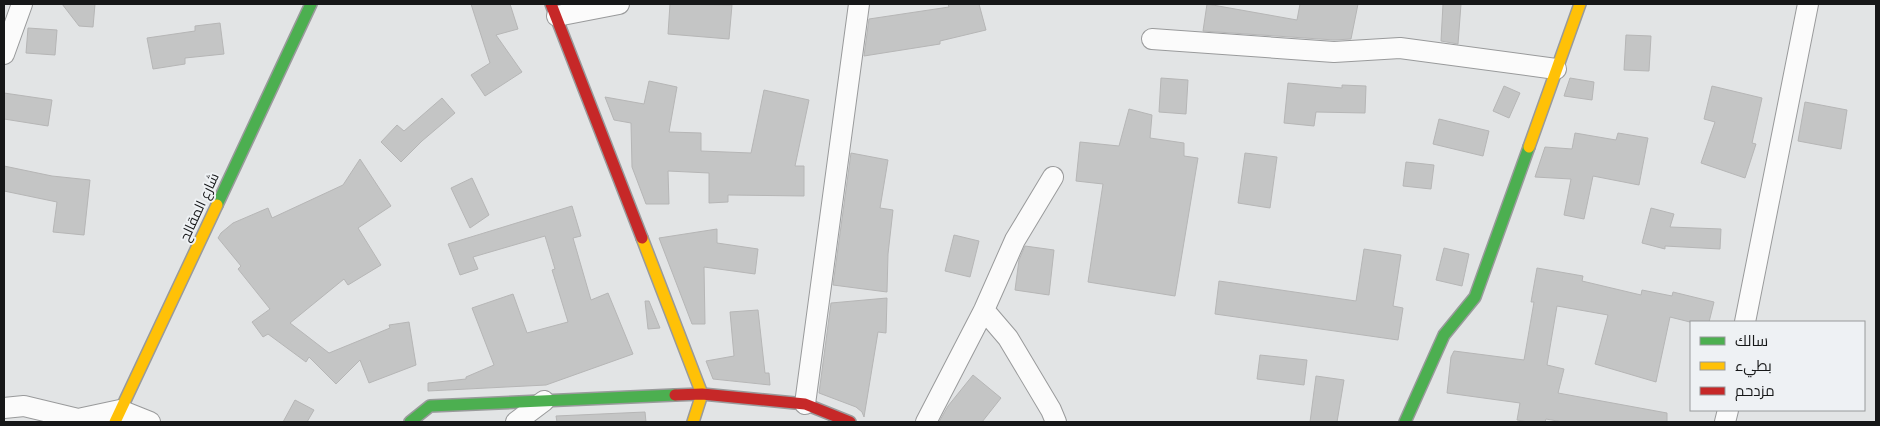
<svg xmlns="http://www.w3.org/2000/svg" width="1880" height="426" viewBox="0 0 1880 426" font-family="'DM Sans',Cairo,sans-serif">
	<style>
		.building { fill: #c4c5c5; stroke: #b6b6b6 }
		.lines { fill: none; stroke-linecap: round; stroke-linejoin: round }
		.street-casing { stroke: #999a9b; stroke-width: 22 }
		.fast-casing { stroke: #999a9b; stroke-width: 14 }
		.slow-casing { stroke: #999a9b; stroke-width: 14 }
		.jam-casing { stroke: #999a9b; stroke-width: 14 }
		.street { stroke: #fbfbfb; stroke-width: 20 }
		.fast { stroke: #4caf50; stroke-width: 11 }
		.slow { stroke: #ffc107; stroke-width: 11 }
		.jam { stroke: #c62828; stroke-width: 11 }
		.labels { text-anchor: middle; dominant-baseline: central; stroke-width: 4; stroke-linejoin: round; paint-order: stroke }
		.street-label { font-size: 14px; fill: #161718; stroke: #eef1f4 }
	</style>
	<rect width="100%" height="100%" fill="#e2e4e5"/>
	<path class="building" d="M62 4H95L93 27 79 26Z
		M471 4H510L518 29 496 35 522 72 485 96 471 75 490 63Z
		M670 4 732 5 729 39 668 34Z
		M948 4H979L986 30 940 41V44L864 56 869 19 949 7Z
		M1207 4 1297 20 1300 4H1358L1351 39 1334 40 1203 31Z
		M1443 4H1461L1458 44 1441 41Z
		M220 23 224 54 185 58V64L153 69 147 38 195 31V26Z
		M28 28 57 30 55 55 26 53Z
		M1626 35 1651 36 1649 71 1624 70Z
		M1161 78 1188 80 1186 114 1159 112Z
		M1570 78 1594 82 1592 100 1564 96Z
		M649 81 677 87 669 132 701 133V151L751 153 764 90 809 100 795 166H804V196L728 195V202L709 203V173L668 171 669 204H646L632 167 631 123 614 120 605 97 644 104Z
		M1288 83 1342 88V85L1366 86 1365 113 1316 112 1314 126 1284 123Z
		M1504 86 1520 93 1509 118 1493 111Z
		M1712 86 1762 98 1752 143 1756 144 1745 178 1701 163 1715 122 1704 119Z
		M4 93 52 100 48 126 4 119Z
		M442 98 455 113 422 141 401 162 381 142 397 125 404 131Z
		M1805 102 1847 110 1841 149 1798 141Z
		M1129 109 1152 115 1150 138 1184 143V156L1198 158 1175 296 1088 282 1103 184 1076 181 1080 142 1119 146Z
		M1439 119 1489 131 1483 156 1433 144Z
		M1575 133 1616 140 1618 133 1648 138 1639 185 1593 176 1584 219 1564 215 1571 179 1535 177 1545 147 1572 149Z
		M851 153 888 160 880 208 893 210 888 254 887 292 833 285Z
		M1245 153 1277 157 1270 208 1238 203Z
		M360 159 391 206 358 228 381 265 348 285 344 279 290 323 329 353 390 328 389 325 409 322 416 365 369 383 360 360 336 384 309 357 306 362 268 334 263 337 252 322 270 309 238 269 241 266 218 238 221 233 233 223 268 208 272 218 343 185Z
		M1406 162 1434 165 1431 189 1403 186Z
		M4 166 52 176 90 180 84 235 53 232 57 202 4 191Z
		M472 178 489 215 470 228 451 188Z
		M572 206 581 236 573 238 591 300 608 293 633 354 546 385 428 391V383L466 379V377L494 365 472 308 513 294 527 333 568 322 552 270 555 269 545 236 473 257 478 269 460 275 448 244Z
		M1651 208 1674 214 1670 227 1721 229 1720 249 1665 246V249L1642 243Z
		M717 229V243L758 249 755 274 704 267 705 324H692L659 238Z
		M954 235 979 241 970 277 945 271Z
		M1025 246 1054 250 1049 295 1015 290 1019 260Z
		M1444 248 1469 254 1462 286 1436 280Z
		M1364 249 1401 255 1393 306 1403 308 1398 340 1215 314 1219 281 1356 301Z
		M1537 268 1583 276 1582 281 1641 295 1642 290 1672 296 1673 292 1714 302 1709 322H1690L1670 317 1656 382 1595 364 1608 315 1557 306 1547 365 1564 369 1558 393 1667 413V422H1563L1546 419 1545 422H1528L1517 420 1520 403 1447 393 1451 357 1454 351 1524 360 1534 302H1531Z
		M887 298 886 333 878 332 864 417 862 412 856 407 819 393 831 303Z
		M645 301H649L660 328 648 329Z
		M758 310 765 373H769L770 385 713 379 706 361 734 356 730 312Z
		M1260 355 1307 360 1304 385 1257 379Z
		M973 375 1001 398 982 422H939L948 406Z
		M1316 376 1344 380 1337 422H1310Z
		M295 400 314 410 307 422H283Z
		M645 412 646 422H557L556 416Z"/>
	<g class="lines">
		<defs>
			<path id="street" d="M557 16 619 4
				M1152 39 1334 52 1400 48 1556 69
				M4 54 22 4
				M984 310 1008 338 1051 410 1056 422
				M1745 322 1808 4
				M805 404 859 4
				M4 408 24 406 78 419 120 410 150 422
				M516 422 544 401
				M926 422 984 310 1015 240 1053 177
				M1725 422 1728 410"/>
			<path id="fast" d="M217 205 311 4
				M410 422 430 406 675 395
				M1405 422 1444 335 1475 297 1529 147"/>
			<path id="slow" d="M1529 147 1580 4
				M642 238 702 394 693 422
				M115 422 217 205"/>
			<path id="jam" d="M551 4 642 238
				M675 395 702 394 805 404 850 422"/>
		</defs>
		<use href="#street" class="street-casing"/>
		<use href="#fast" class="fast-casing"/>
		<use href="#slow" class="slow-casing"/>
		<use href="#jam" class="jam-casing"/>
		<use href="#street" class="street"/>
		<use href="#fast" class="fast"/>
		<use href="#slow" class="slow"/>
		<use href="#jam" class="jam"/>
	</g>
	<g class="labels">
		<g class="street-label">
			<text transform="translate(199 207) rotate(-65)">شارع المقالح</text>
		</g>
	</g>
	<rect width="1880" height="426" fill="none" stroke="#161718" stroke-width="10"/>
	<rect x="1690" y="321" width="175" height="90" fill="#eef1f4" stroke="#989a9c"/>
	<rect x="1700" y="337" width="25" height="8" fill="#4caf50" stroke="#989a9c"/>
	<text x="1735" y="346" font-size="15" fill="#161718">سالك</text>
	<rect x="1700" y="362" width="25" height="8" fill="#ffc107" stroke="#989a9c"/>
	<text x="1735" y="371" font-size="15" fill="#161718">بطيء</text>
	<rect x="1700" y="387" width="25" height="8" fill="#c62828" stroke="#989a9c"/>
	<text x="1735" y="396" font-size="15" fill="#161718">مزدحم</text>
</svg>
